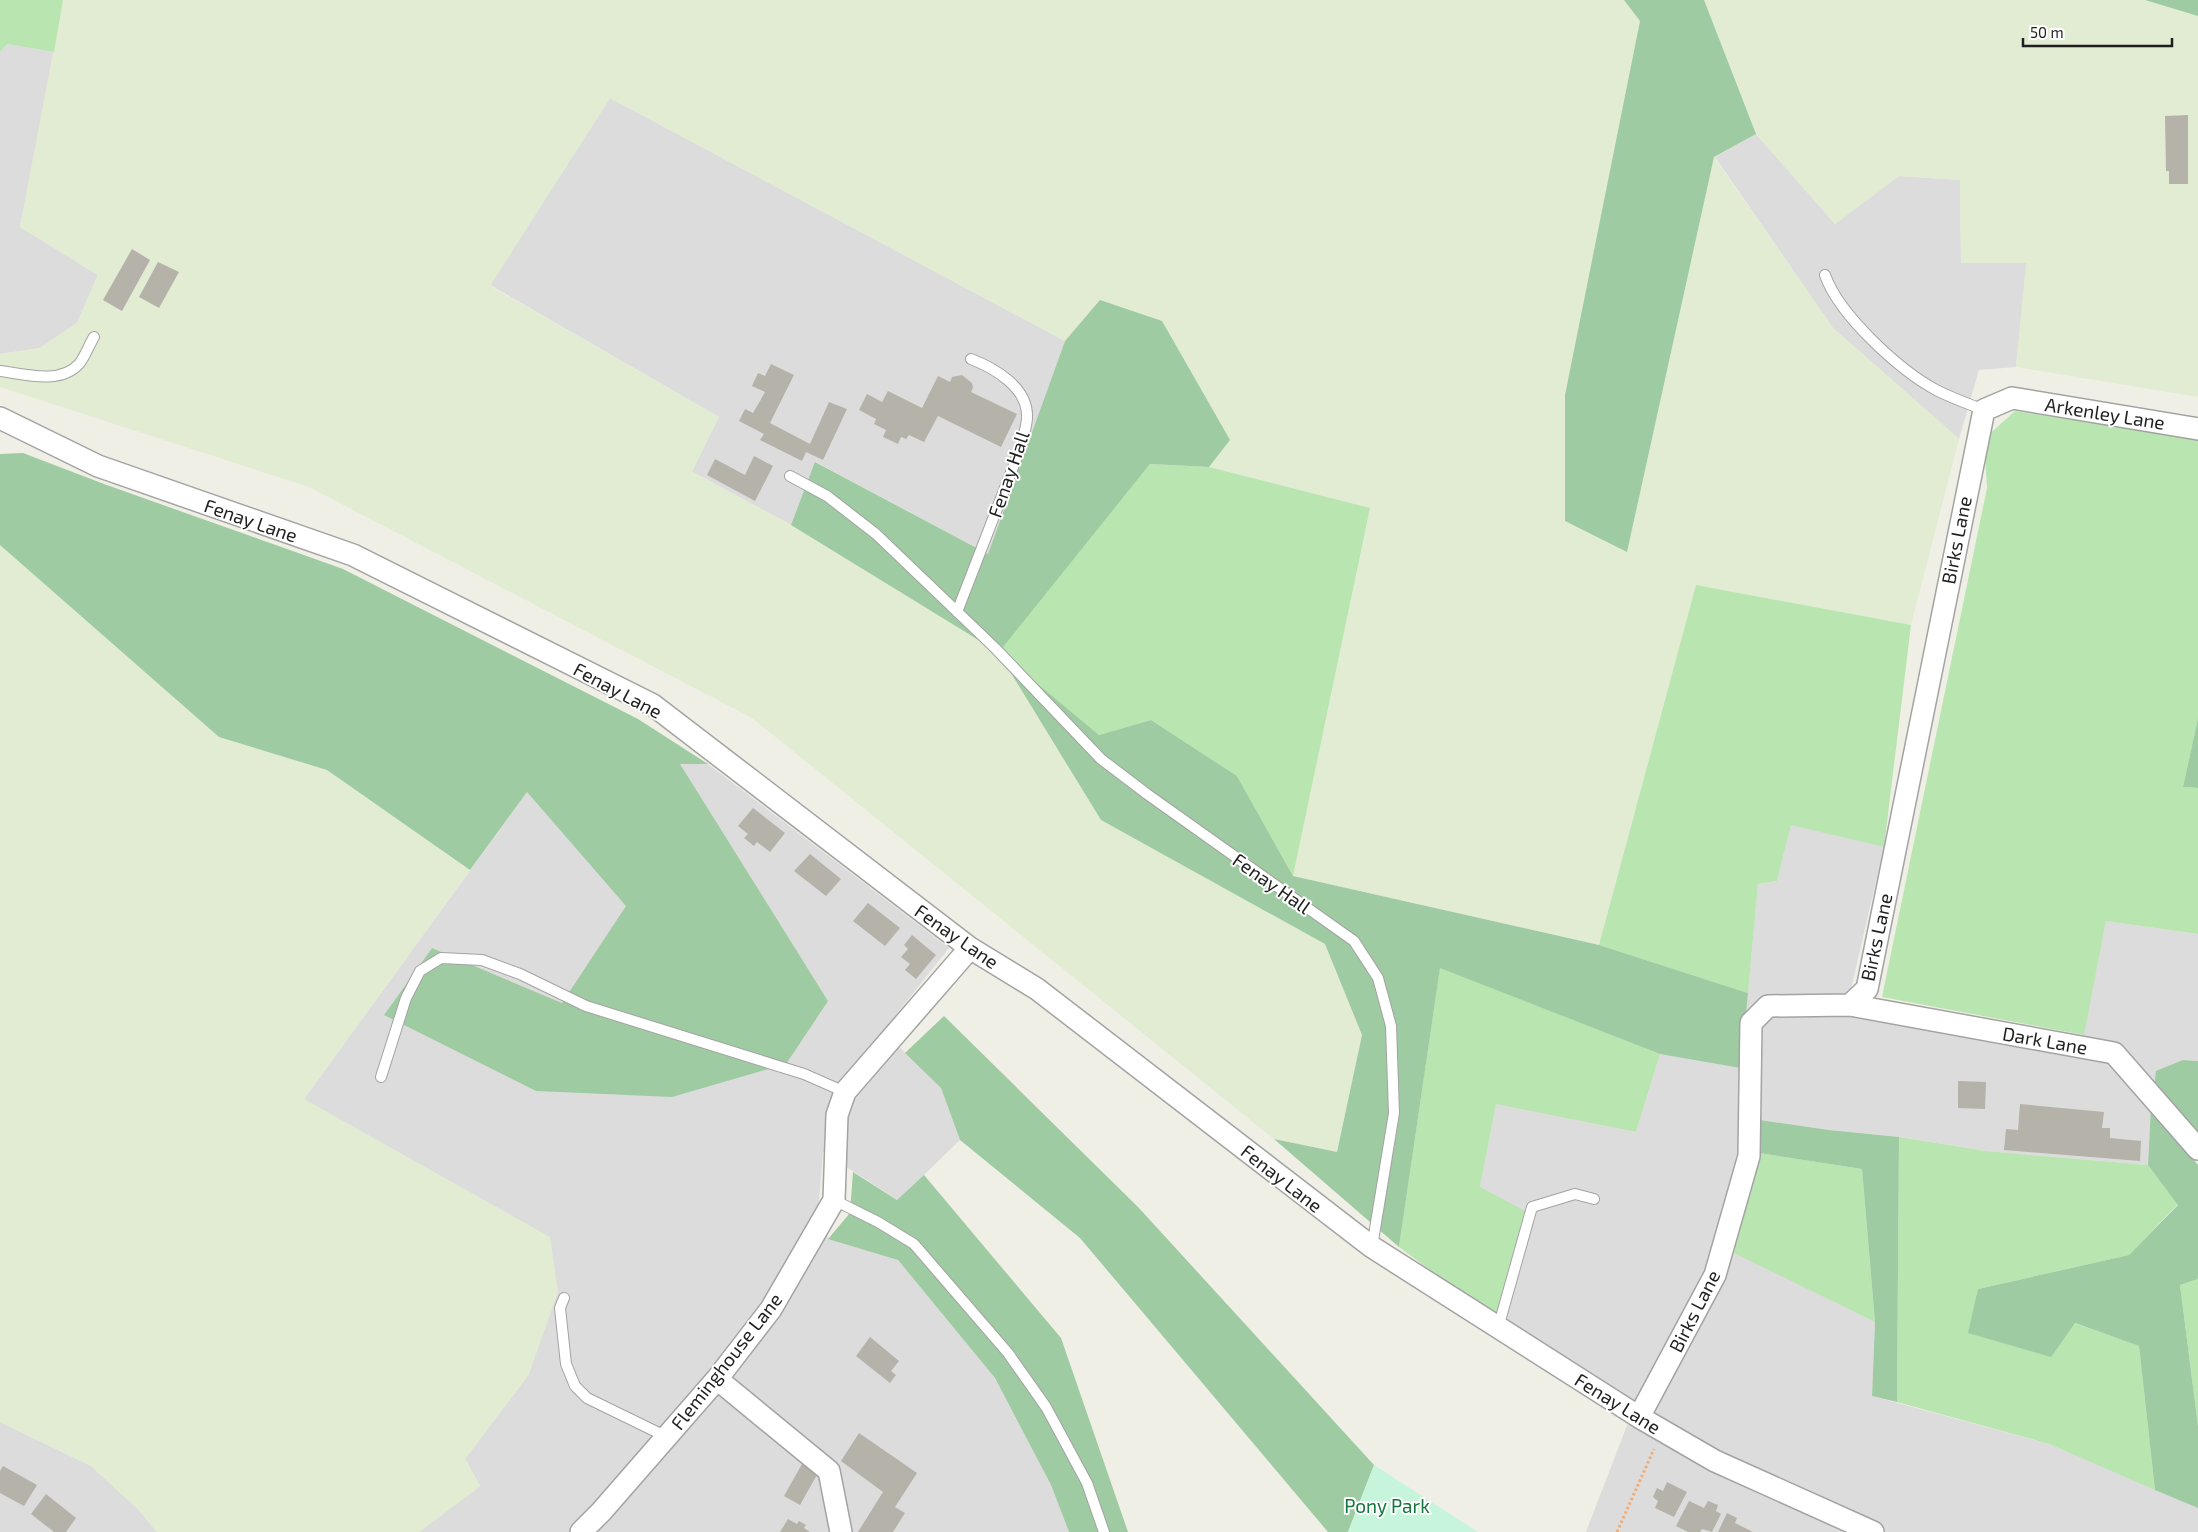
<svg xmlns="http://www.w3.org/2000/svg" width="2198" height="1532" viewBox="0 0 2198 1532" font-family="'Exo 2',sans-serif">
	<style>
		.residential { fill: #dddcdc }
		.farmland { fill: #e1ecd3 }
		.grass { fill: #b8e5b0 }
		.forest { fill: #9ecba1 }
		.park { fill: #c7f5db }
		.building { fill: #b4b2a9 }
		.lines { fill: none; stroke-linecap: round; stroke-linejoin: round }
		.lane-casing { stroke: #a3a3a3; stroke-width: 12 }
		.street-casing { stroke: #a3a3a3; stroke-width: 24 }
		.path { stroke: #eead78; stroke-width: 3; stroke-dasharray: 2.5 2.5; stroke-linecap: butt }
		.lane { stroke: #fff; stroke-width: 10 }
		.street { stroke: #fff; stroke-width: 21 }
		.labels { text-anchor: middle; dominant-baseline: central; stroke-width: 4; stroke-linejoin: round; paint-order: stroke }
		.street-label { font-size: 19px; fill: #1f1f1f; stroke: #fff }
		.park-label { font-size: 19px; fill: #15753e; stroke: #fff }
	</style>
	<rect width="100%" height="100%" fill="#efefe6"/>
	<path class="residential" d="M7 44 54 52 20 227 98 275 77 323 40 348 0 354V52Z
		M610 98 1065 341 988 554 816 462 791 525 691 471 719 417 490 285Z
		M1756 134 1835 224 1899 176 1960 180 1961 263H2027L2016 367 1979 370 1959 439 1833 328 1715 157Z
		M679 764H708L949 948 883 1031 941 1088 960 1140 898 1200 823 1152 819 1202 828 1238 898 1260 995 1378 1051 1485 1069 1532H419L480 1486 465 1459 529 1374 304 1099 527 792 627 906 562 1003 432 948 384 1015 828 1001Z
		M1791 824 1884 847 1850 993 1860 1015 2003 1045 2079 1056 2106 921 2198 934V1061L2183 1060 2151 1106 2148 1165 1986 1151 1899 1137 1829 1130 1760 1120 1730 1250 1875 1322 1872 1396 2049 1444 2198 1508V1532H1586L1636 1402 1500 1322 1480 1187 1496 1103 1636 1132 1660 1054 1741 1067 1758 884 1777 881Z
		M0 1422 91 1466 138 1509 157 1532H0Z"/>
	<path class="farmland" d="M63 0H1624L1640 21 1565 395V521L1627 551 1714 157 1833 328 1959 439 1911 625 1696 585 1599 945 1293 876 1370 508 1209 467 1230 440 1100 301 1065 341 610 98 490 286 719 417 692 472 791 525 998 652 1101 820 1325 944 1362 1035 1337 1152 1274 1139 752 718 309 487 0 387V354L40 348 77 323 98 275 20 227Z
		M1704 0H2145L2198 16V397L2016 367 2026 263H1961L1960 180 1899 176 1835 224 1756 134Z
		M0 545 219 737 327 770 470 870 304 1099 550 1237 558 1292 529 1374 465 1459 480 1486 419 1532H157L138 1509 91 1466 0 1422Z"/>
	<path class="grass" d="M0 0H63L54 52 7 44 0 52Z
		M2015 411 2198 439V718L2183 787 2198 788V934L2106 921 2084 1035 1882 997 1987 488 1984 439Z
		M1150 464 1209 467 1370 508 1293 876 1237 776 1151 720 1099 735 998 652Z
		M1696 585 1911 625 1884 847 1791 825 1777 881 1758 884 1748 993 1599 945Z
		M1440 967 1660 1054 1636 1132 1496 1104 1480 1187 1527 1212 1500 1322 1399 1247Z
		M1899 1137 1986 1151 2148 1165 2178 1204 2129 1255 1978 1289 2139 1346 2155 1490 2049 1444 1897 1402Z
		M1759 1153 1862 1169 1875 1322 1730 1251Z
		M2198 1279V1426L2180 1285Z"/>
	<path class="forest" d="M1624 0H1704L1756 134 1714 157 1627 552 1565 521V395L1640 21Z
		M2145 0H2198V16Z
		M1100 300 1162 321 1230 440 1209 467 1150 464 999 652 1099 735 1151 720 1237 776 1293 876 1599 945 1748 993 1741 1068 1660 1054 1440 968 1399 1247 1274 1139 1337 1152 1362 1035 1325 944 1101 820 998 652 791 525 815 462 988 554 1065 341Z
		M23 453 104 484 343 569 638 719 708 764H680L828 1001 786 1064 672 1097 536 1091 384 1015 432 948 562 1003 626 906 527 792 470 870 327 770 219 737 0 545V454Z
		M2198 718V788L2183 787Z
		M944 1016 1138 1207 1374 1465 1348 1532H1328L1080 1238 960 1140 941 1088 905 1053Z
		M2183 1060 2198 1061V1139L2154 1087 2156 1071Z
		M2151 1106 2198 1165V1279L2180 1285 2198 1426V1508L2155 1490 2139 1346 2075 1323 2051 1357 1968 1333 1978 1289 2129 1255 2178 1205 2148 1165Z
		M1760 1120 1829 1130 1899 1137 1897 1402 1872 1396 1875 1322 1862 1169 1759 1153Z
		M853 1172 897 1200 924 1175 1061 1338 1128 1532H1069L1051 1485 995 1378 898 1260 828 1239 850 1213Z"/>
	<path class="park" d="M1374 1465 1478 1532H1348Z"/>
	<path class="building" d="M2188 115V184H2169V171H2166L2165 116Z
		M132 249 150 260 122 311 103 300Z
		M158 262 179 272 159 308 139 297Z
		M771 364 794 375 770 423 810 444 829 402 847 409 823 460 806 452 802 461 760 440 764 434 739 421 745 409 753 413 760 401 765 392 752 386 758 373 765 376Z
		M962 375 972 383 973 388 971 392 1017 414 1001 447 938 416 924 442 909 435 906 439 901 437 898 444 883 437 886 430 874 424 876 419 859 410 867 394 882 402 888 391 922 408 938 376 950 382 952 377Z
		M754 456 773 466 755 501 707 475 715 459 745 475Z
		M753 808 785 833 770 852 757 842 754 846 744 838 748 834 738 826Z
		M810 854 841 879 826 896 794 871Z
		M868 903 900 928 885 946 853 921Z
		M912 935 936 955 916 979 905 970 910 964 901 957 908 949 904 945Z
		M1958 1081 1986 1082 1985 1109 1958 1108Z
		M2020 1104 2104 1112 2102 1128H2110V1138L2141 1141 2140 1161 2004 1150 2006 1129 2018 1130Z
		M870 1337 899 1361 891 1371 896 1375 890 1383 856 1356Z
		M859 1433 917 1473 895 1507 905 1513 893 1532H858L883 1492 841 1461Z
		M802 1464 818 1473 800 1505 784 1496Z
		M3 1466 37 1485 24 1506 0 1493V1471Z
		M1667 1482 1687 1492 1674 1517 1655 1508 1658 1501 1653 1497 1657 1488 1663 1491Z
		M46 1494 76 1518 66 1532H54L31 1514Z
		M1689 1501 1704 1508 1708 1501 1718 1505 1716 1511 1721 1514 1712 1532 1702 1529 1700 1532H1688L1676 1526Z
		M1727 1513 1737 1518 1735 1523 1753 1532H1718Z
		M788 1519 797 1524 799 1521 806 1525 804 1528 810 1532H780Z"/>
	<g class="lines">
		<defs>
			<path id="lane" d="M1825 275C1839 315 1900 371 1938 391 1952 398 1969 404 1984 410
				M0 371C24 374 60 385 79 364 85 357 89 345 94 337
				M790 476 827 496 876 534 995 648 1101 759 1147 794 1354 941 1378 978 1391 1026 1394 1113 1372 1247
				M957 612 1022 444C1023 436 1027 426 1027 417 1028 387 994 368 971 359
				M381 1077 406 998 420 971 441 958 482 960 520 974 586 1006 804 1074 845 1092
				M834 1200 878 1222 914 1244 1008 1353 1046 1407 1087 1483 1104 1532
				M564 1298 560 1308 566 1364 575 1386 587 1398 667 1437
				M1498 1328 1532 1207 1575 1194 1594 1199"/>
			<path id="street" d="M0 418 98 466 353 555 653 705 970 948 1037 989 1372 1247 1639 1417 1715 1461 1873 1532
				M1850 1005 2114 1053 2198 1149
				M717 1379 829 1471 841 1532
				M1639 1417 1715 1275 1749 1156 1751 1023 1768 1006 1850 1005 1867 989 1984 410 2012 398 2198 429
				M581 1532 601 1512 717 1379 771 1309 834 1200 837 1115 845 1092 970 948"/>
		</defs>
		<use href="#lane" class="lane-casing"/>
		<use href="#street" class="street-casing"/>
		<path class="path" d="M1617 1532 1654 1449"/>
		<use href="#lane" class="lane"/>
		<use href="#street" class="street"/>
	</g>
	<g class="labels">
		<g class="street-label">
			<text transform="translate(2105 413) rotate(9)">Arkenley Lane</text>
			<text transform="translate(1008 474) rotate(-71)">Fenay Hall</text>
			<text transform="translate(251 520) rotate(19)">Fenay Lane</text>
			<text transform="translate(1956 540) rotate(-79)">Birks Lane</text>
			<text transform="translate(618 690) rotate(28)">Fenay Lane</text>
			<text transform="translate(1272 883) rotate(35)">Fenay Hall</text>
			<text transform="translate(957 936) rotate(35)">Fenay Lane</text>
			<text transform="translate(1876 937) rotate(-78)">Birks Lane</text>
			<text transform="translate(2045 1040) rotate(10)">Dark Lane</text>
			<text transform="translate(1282 1178) rotate(38)">Fenay Lane</text>
			<text transform="translate(1694 1311) rotate(-63)">Birks Lane</text>
			<text transform="translate(726 1361) rotate(-52)">Fleminghouse Lane</text>
			<text transform="translate(1618 1403) rotate(32)">Fenay Lane</text>
		</g>
		<g class="park-label">
			<text x="1387" y="1505">Pony Park</text>
		</g>
	</g>
	<path d="M2023 38v8h149v-8" fill="none" stroke="#1f1f1f" stroke-width="2.5"/>
	<text x="2030" y="38" font-size="15" fill="#1f1f1f" stroke="#ffffff" stroke-width="4" paint-order="stroke">50 m</text>
</svg>
